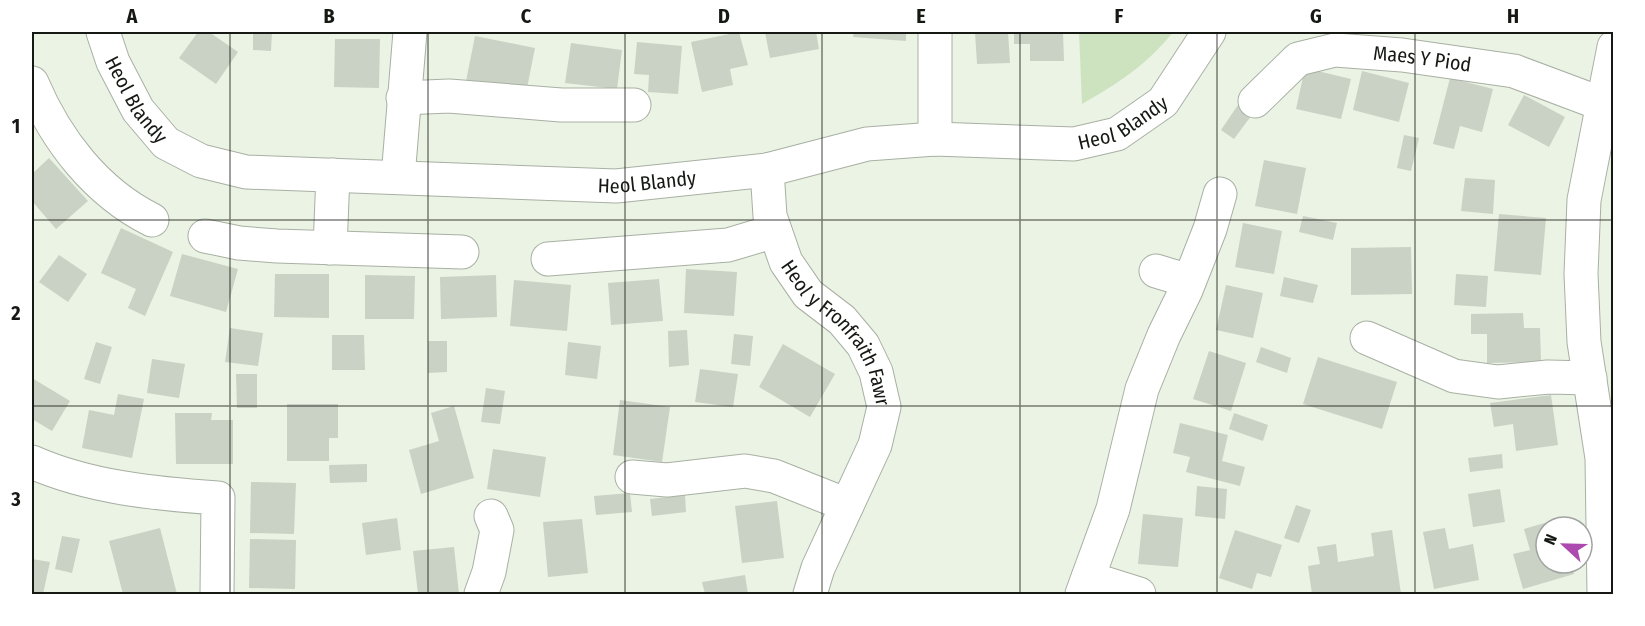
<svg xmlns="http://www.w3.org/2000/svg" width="1645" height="626" viewBox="0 0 1645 626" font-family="'Fira Sans Condensed',sans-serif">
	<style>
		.green { fill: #cde3bf }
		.building { fill: #c9d2c4 }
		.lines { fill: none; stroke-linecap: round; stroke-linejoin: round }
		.minor-casing { stroke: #a8b0a3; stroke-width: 35 }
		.minor { stroke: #fff; stroke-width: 33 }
		.grid { fill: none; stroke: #151813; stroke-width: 1.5; stroke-opacity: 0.55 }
		.labels { text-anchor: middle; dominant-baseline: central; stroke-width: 4.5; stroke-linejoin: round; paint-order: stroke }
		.street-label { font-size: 20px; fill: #151813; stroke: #fff }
		.neatline { fill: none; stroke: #151813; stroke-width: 2 }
		.grid-label { font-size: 20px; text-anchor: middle; font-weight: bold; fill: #151813 }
	</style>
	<rect width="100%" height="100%" fill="#eaf3e4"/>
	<path class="green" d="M1079 32H1173C1147 65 1118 83 1082 104Z"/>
	<path class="building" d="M198 32H209L238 52 216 84 179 58Z
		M253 32H272L271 51 253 50Z
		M739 32 748 65 730 69 733 85 702 92 691 42Z
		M765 32H816L819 49 770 58Z
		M854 32H906V41L853 37Z
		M975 32H1008L1010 63 977 64Z
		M1014 32H1063L1064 61H1030V44H1014Z
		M475 36 535 48 526 93 466 81Z
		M335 39H380L379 88 334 87Z
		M637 42 682 46 678 94 648 92 649 75 634 74Z
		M571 43 622 50 617 89 565 83Z
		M1305 68 1351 79 1341 119 1296 109Z
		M1362 71 1409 83 1399 122 1353 110Z
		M1450 78 1493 89 1482 132 1460 126 1454 149 1433 144Z
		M1524 95 1565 117 1549 147 1508 125Z
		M1240 102 1254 112 1234 139 1221 130Z
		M1404 135 1419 138 1411 171 1397 168Z
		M49 158 88 201 56 229 32 201V174Z
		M1264 160 1306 168 1297 214 1255 206Z
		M1465 178 1495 180 1493 214 1461 211Z
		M1499 214 1546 218 1541 275 1494 271Z
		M1303 216 1337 223 1333 240 1299 232Z
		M1243 223 1282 231 1274 274 1235 267Z
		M121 228 173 252 145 316 128 308 136 289 101 273Z
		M1411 247 1412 294 1351 295V248Z
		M182 254 238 269 226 312 170 296Z
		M59 255 87 274 68 302 39 282Z
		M686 269 737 272 734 316 684 313Z
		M275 274H329V318L274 317Z
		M1456 274 1488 276 1486 307 1454 305Z
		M365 275 415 276 414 319H365Z
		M496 275 497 317 441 319 440 277Z
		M1284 277 1318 285 1313 303 1280 296Z
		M659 279 663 321 611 325 608 283Z
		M514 280 571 285 567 331 510 326Z
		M1226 285 1263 293 1253 338 1216 330Z
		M1523 313 1524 328H1540L1541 362 1487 363V334H1471V314Z
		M230 328 263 333 258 366 225 362Z
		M687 330 689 365 669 367 668 331Z
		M734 334 753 336 750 366 731 364Z
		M332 335H364L365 370H332Z
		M428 341H447V372L428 373Z
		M96 342 112 347 100 384 84 379Z
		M568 342 601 346 597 379 565 375Z
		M783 344 835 374 810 417 759 387Z
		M1261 347 1291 358 1287 373 1256 362Z
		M1209 351 1246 363 1231 411 1193 399Z
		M1318 357 1397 382 1382 429 1303 404Z
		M152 359 185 364 179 398 147 393Z
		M700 369 738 374 733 407 695 402Z
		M236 374H257V408H237Z
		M32 378 70 401 52 431 32 419Z
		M486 388 505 391 500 424 481 422Z
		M118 394 144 399 132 458 82 448 89 410 114 415Z
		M1551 395 1558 445 1516 451 1513 424 1494 427 1490 403Z
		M620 400 670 407 662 462 613 455Z
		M287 404H338V438H329V461H287Z
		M454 406 474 478 421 494 409 450 439 441 431 413Z
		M175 413H212L211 420H233V464H176Z
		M1234 413 1268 425 1263 441 1229 429Z
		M1180 423 1228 435 1222 461 1245 467 1240 486 1186 472 1190 457 1173 453Z
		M493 449 546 457 540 497 487 489Z
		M1502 454 1503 468 1470 472 1468 458Z
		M367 464V482L330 483 329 465Z
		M251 482 296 483 294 534 250 533Z
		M1197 486 1227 489 1225 519 1195 516Z
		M1500 489 1505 522 1473 527 1468 494Z
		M630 493 632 512 596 515 594 496Z
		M685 495 686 512 652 516 650 499Z
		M777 501 784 558 742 563 735 506Z
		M1296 505 1311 510 1299 543 1284 538Z
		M1143 514 1183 518 1178 567 1138 564Z
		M397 518 401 550 366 555 362 523Z
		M582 519 588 573 548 577 543 522Z
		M1558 519 1561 527H1546V563H1571L1574 574 1523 589 1513 554 1530 550 1524 529Z
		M160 528 177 594H123L109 541Z
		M1445 528 1449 549 1473 544 1479 580 1434 589 1423 532Z
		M1235 530 1282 545 1271 577 1257 573 1252 589 1219 578Z
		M1392 530 1401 594H1312L1308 566 1320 564 1317 547 1336 544 1338 562 1374 556 1371 533Z
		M62 536 80 539 72 573 55 569Z
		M250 539 296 540 295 589 249 588Z
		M454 547 459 594H418L413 551Z
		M32 559 50 562 43 594 32 592Z
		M745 575 748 594H705L702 582Z"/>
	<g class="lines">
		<defs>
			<g id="minor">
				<path id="s1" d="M103 32 113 62 138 110 166 143 201 161 246 172 616 186 767 170 867 144 935 139 1074 144 1117 134 1163 102 1209 32"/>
				<path d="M32 83C56 140 96 192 152 220"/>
				<path d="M403 98 449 96 561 105H634"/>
				<path id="s2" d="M1255 101 1298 59 1335 50 1402 55 1514 71 1602 104"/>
				<path d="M935 139V32"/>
				<path id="s3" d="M767 170 770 216 786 262 808 294 842 320 863 345 876 372 884 407 875 445 818 568 810 594"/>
				<path d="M398 177 410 32"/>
				<path d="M205 236 239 243 277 246 462 252"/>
				<path d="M330 248 333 175"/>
				<path d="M548 259 728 245 775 231"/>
				<path d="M1156 271 1189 281"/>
				<path d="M1367 338 1454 376 1498 382 1548 377 1590 378"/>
				<path d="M32 462C88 487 156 494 218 498L217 594"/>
				<path d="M632 477 667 480 745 471 774 476 847 505"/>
				<path d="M1088 578 1139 594"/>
				<path d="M481 594 489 572 497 530 491 516"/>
				<path d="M1082 594 1113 509 1142 389 1164 335 1186 290 1210 229 1220 194"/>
				<path d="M1604 594 1602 458 1584 342 1581 274 1584 200 1614 47"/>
			</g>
		</defs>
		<use href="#minor" class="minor-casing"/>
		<use href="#minor" class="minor"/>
	</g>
	<path class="grid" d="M230 32V594M428 32V594M625 32V594M822 32V594M1020 32V594M1217 32V594M1415 32V594M32 220H1614M32 406H1614"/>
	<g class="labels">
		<g class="street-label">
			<text stroke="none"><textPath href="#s2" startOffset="186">Maes Y Piod</textPath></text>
			<text stroke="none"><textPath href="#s1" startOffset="76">Heol Blandy</textPath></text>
			<text stroke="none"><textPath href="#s1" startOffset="1101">Heol Blandy</textPath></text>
			<text stroke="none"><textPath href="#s1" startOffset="616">Heol Blandy</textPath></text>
			<text stroke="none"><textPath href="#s3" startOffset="184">Heol y Fronfraith Fawr</textPath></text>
		</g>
	</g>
	<rect width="1645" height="626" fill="none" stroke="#ffffff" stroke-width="66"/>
	<g transform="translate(1564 545) rotate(292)"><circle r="28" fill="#ffffff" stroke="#a1a3a1" stroke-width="1.5"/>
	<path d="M0-4.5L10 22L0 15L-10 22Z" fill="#ac4ab0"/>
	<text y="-9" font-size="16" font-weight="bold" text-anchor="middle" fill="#151813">N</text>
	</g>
	<rect x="33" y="33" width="1579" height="560" class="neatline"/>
	<g class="grid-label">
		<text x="132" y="23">A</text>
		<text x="329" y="23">B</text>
		<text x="526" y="23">C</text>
		<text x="724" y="23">D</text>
		<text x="921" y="23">E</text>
		<text x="1119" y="23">F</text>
		<text x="1316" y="23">G</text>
		<text x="1513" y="23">H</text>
		<text x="16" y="133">1</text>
		<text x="16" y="320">2</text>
		<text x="16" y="506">3</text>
	</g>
</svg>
